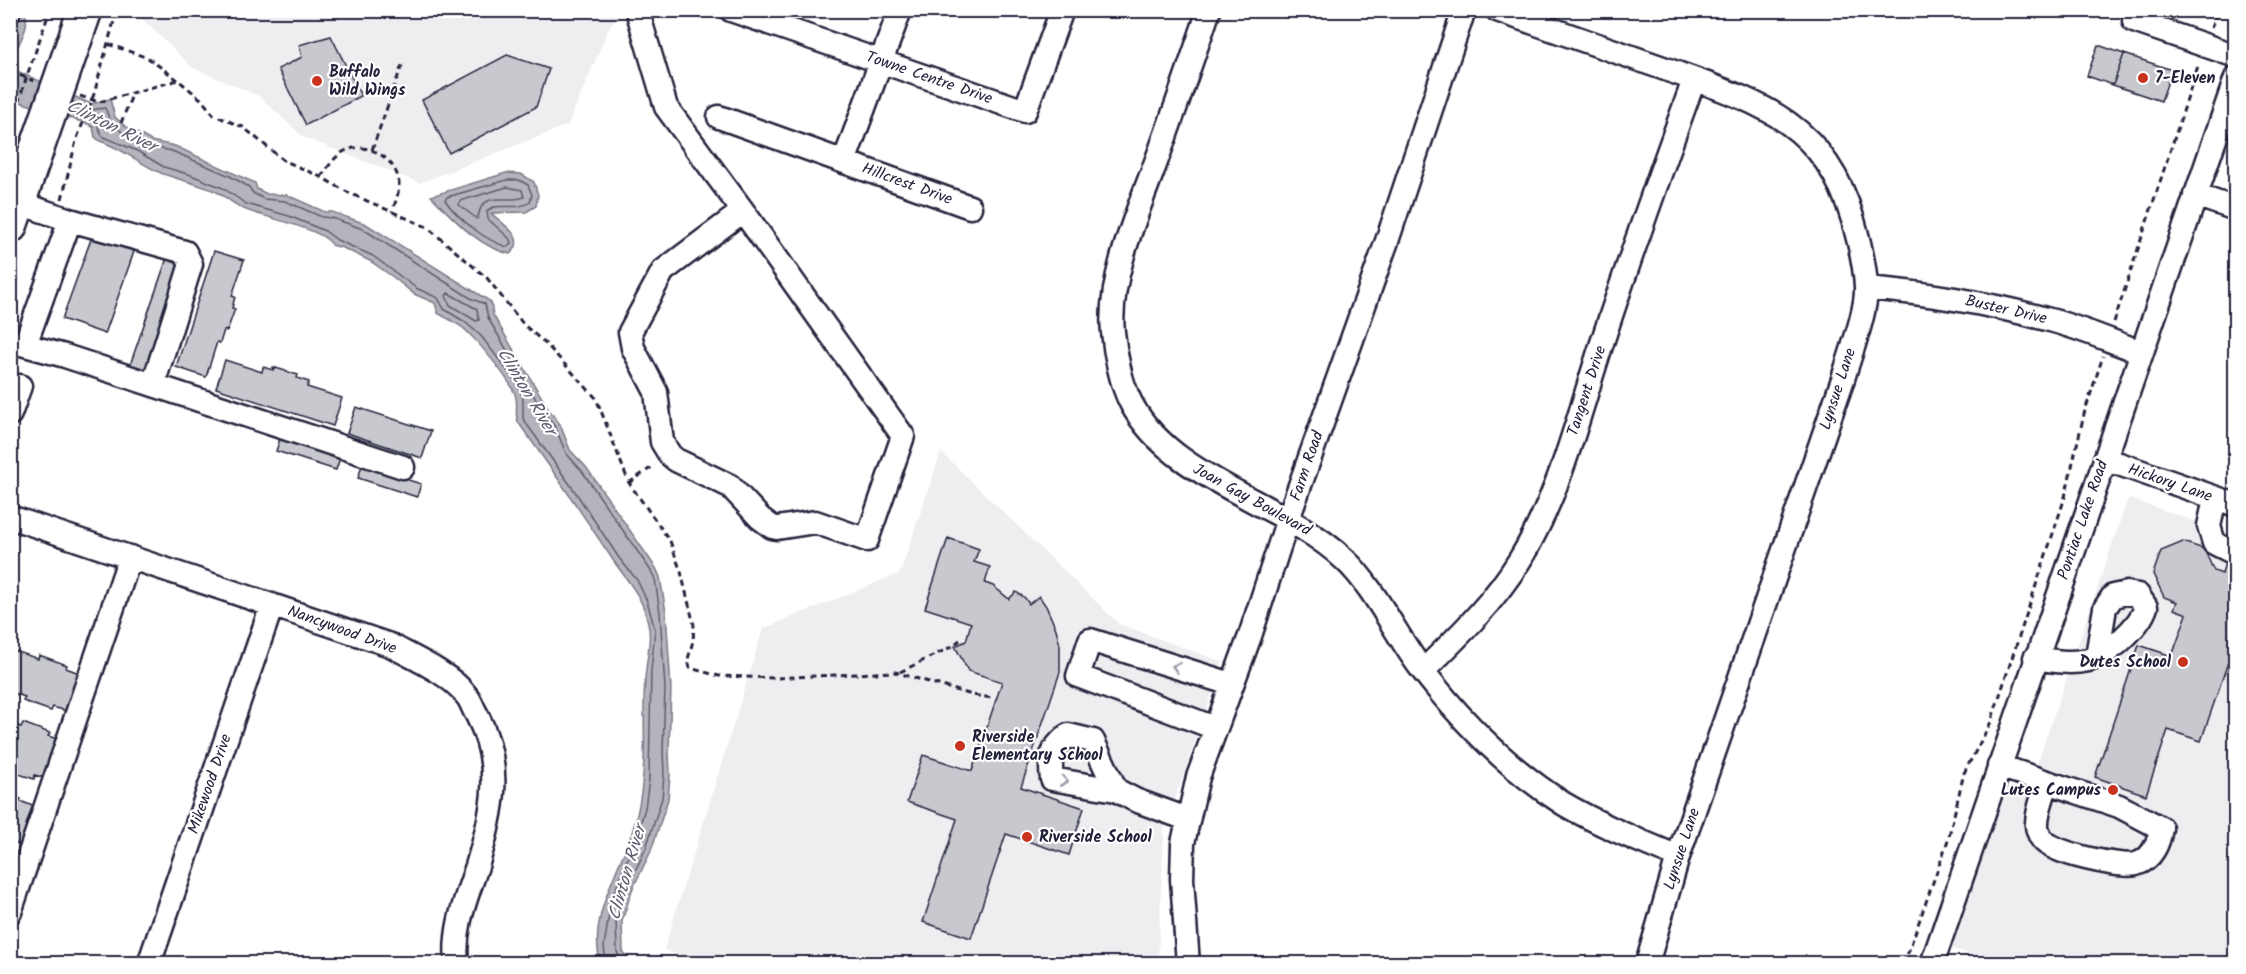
<svg xmlns="http://www.w3.org/2000/svg" width="2246" height="974" viewBox="0 0 2246 974" font-family="Kalam,sans-serif">
	<style>
		.built { fill: #eeeef1 }
		.water { fill: #b4b4bc; stroke: #7a7a88; stroke-width: 1.5 }
		.lines { fill: none; stroke-linecap: round; stroke-linejoin: round }
		.shore { stroke: #5c5c6f; stroke-width: 1.5 }
		.building { fill: #c8c8cf; stroke: #22223b; stroke-width: 1.5 }
		.minor-casing { stroke: #22223b; stroke-width: 27 }
		.highway-casing { stroke: #22223b; stroke-width: 38 }
		.path { stroke: #22223b; stroke-width: 3; stroke-dasharray: 6 4.5; stroke-linecap: butt }
		.minor { stroke: #fff; stroke-width: 22 }
		.highway { stroke: #fff; stroke-width: 33 }
		.path-bridge { stroke: #22223b; stroke-width: 3; stroke-dasharray: 6 4.5; stroke-linecap: butt }
		.oneway { stroke: #9c9ca7 }
		.poi-dot { fill: #c8321e; stroke: #fff; stroke-width: 2 }
		.labels { text-anchor: middle; dominant-baseline: central; stroke-width: 4.5; stroke-linejoin: round; paint-order: stroke }
		.poi-label { font-size: 16px; font-weight: bold; fill: #22223b; stroke: #fff; text-anchor: start }
		.street-label { font-size: 16px; fill: #22223b; stroke: #fff }
		.water-label { font-size: 18px; font-style: italic; fill: #5c5c6f; stroke: #fff }
	</style>
	<rect width="100%" height="100%" fill="#fff"/>
	<filter id="ink" filterUnits="userSpaceOnUse"><feTurbulence type="fractalNoise" baseFrequency=".0167" numOctaves="2"/><feDisplacementMap in="SourceGraphic" scale="12" xChannelSelector="R" yChannelSelector="G"/><feConvolveMatrix kernelMatrix="1 2 1 2 8 2 1 2 1" color-interpolation-filters="sRGB"/></filter>
	<g filter="url(#ink)">
		<path class="built" d="M133 10 621 11 609 28 568 125 420 183 303 137 259 96 193 68Z
			M941 452 1119 624 1223 662 1164 830 1158 963 705 964 664 950 763 629 900 573Z
			M2128 498 2235 535V963H1997L1948 947 2003 787 2027 794Z"/>
		<path class="water" d="M11 11H24C33 28 15 46 11 63L17 71 91 104 110 99 115 117 125 126 151 141 175 146 255 183 257 189 267 194 287 195 325 212H332L366 224 491 302 493 315 549 410 560 424 570 450 586 467 656 568 660 577 666 612 671 688 669 751 670 775 668 799 651 851 632 890 622 921 623 951 628 963H601C587 922 618 871 632 833 645 793 645 752 644 711 644 697 644 683 646 670 647 656 651 642 649 629 644 594 626 581 609 554 579 509 549 465 518 422 514 413 519 404 515 394 509 378 476 339 463 328 455 322 446 318 438 313L435 303 414 294 393 277 370 261 343 248 332 245C325 230 265 217 249 211 236 207 228 198 217 192 199 184 179 180 161 173 140 164 122 148 100 141L95 137 93 127 88 124 17 101 11 96Z
			M506 173 521 174 534 182 538 195 536 206 526 212 491 213C502 224 529 238 510 254 478 247 453 218 431 196Z"/>
		<g class="lines">
			<path class="shore" d="M72 102 90 110 105 108 111 122 122 132 148 146 172 151 230 176 249 187 253 193 264 199 285 201 322 217 332 218 363 229 472 299 485 304 488 318 544 413 555 427 566 453 582 471 651 571 655 579 660 613 665 688 663 751 664 775 662 798 646 848 627 888 616 920 617 951 621 964
				M69 111 96 122 102 136 137 151 164 167 191 175 223 188 246 204 289 216 325 231 337 240 373 256 416 288 438 298 444 309 465 322 481 336 516 382 523 398V419L574 490 619 558 637 580 647 601 655 630 651 671 649 779 645 808 637 835 611 901 604 947 606 964
				M507 180H519L528 185 532 195 530 202C517 212 497 201 487 211L488 219 509 238 511 243 507 247C485 240 458 219 445 200L447 197Z
				M507 187 522 190 524 197C511 203 491 193 482 206 479 210 479 215 477 219L459 205 460 201Z
				M448 293 477 309 479 320 476 321 450 305 446 296Z"/>
		</g>
		<path class="building" d="M331 36 361 96 306 125 278 69 302 57 299 45Z
			M2098 45 2124 54 2113 85 2087 76Z
			M2124 54 2172 70 2161 101 2113 85Z
			M507 55 549 69 536 107 449 153 422 100Z
			M94 231 136 246 105 334 62 319Z
			M214 251 244 260 232 296 235 297 232 308 235 309 227 331 224 330 220 343 217 342 206 377 176 367Z
			M167 258 182 263 144 373 129 368Z
			M225 360 262 372 263 367 273 370V367L298 375 297 378 309 382 307 387 342 398 333 426 216 388Z
			M356 407 431 431 422 458 347 433Z
			M280 439 340 458 336 470 276 451Z
			M362 465 421 484 417 497 358 478Z
			M948 538 979 549 974 562 990 567 985 583 993 586 1009 599 1016 592 1025 598 1029 604 1039 596 1046 606 1056 629 1060 645V672L1021 787 1084 808 1069 855 1006 834 971 938 923 922 957 819 907 802 923 755 972 771 1002 682 968 671 955 646 966 641 971 623 925 608Z
			M2183 542 2204 549 2214 571 2222 574 2225 562 2236 565V639L2201 741 2168 730 2146 795 2095 777 2139 645 2172 656 2187 614 2174 609 2177 602 2164 597 2153 574 2161 551Z
			M10 649 38 659 39 655 67 665 66 668 79 673 66 711 53 707 51 711 23 701 25 697 10 692Z
			M10 723 21 727 23 723 50 733 48 736 58 739 44 778 35 775 34 779 10 771Z
			M10 795 21 799 20 801 33 806 20 845 10 842Z"/>
		<g class="lines">
			<defs>
				<path id="minor" d="M637 10 666 107 743 211 903 436 867 540 815 522 777 528 772 527 760 518 730 486 676 460 670 455 662 442 656 392 633 348 630 332 663 271 743 211
					M731 10 1025 111 1062 10
					M1209 10C1193 57 1177 104 1160 151 1142 202 1107 277 1113 332 1115 353 1121 384 1131 403 1172 481 1283 501 1345 560 1374 587 1396 635 1420 667 1461 721 1507 768 1564 804 1600 825 1640 841 1678 857
					M1497 10C1551 29 1606 48 1660 67 1751 100 1823 117 1853 220 1859 241 1865 264 1866 287 1867 312 1850 354 1843 379L1678 857 1647 964
					M2136 10 2134 21 2236 56
					M719 117 970 207
					M844 162 900 10
					M2195 195 2236 209
					M19 203 70 220 25 345
					M70 220 185 252 191 264 153 385
					M1866 288C1927 293 1987 303 2046 319 2079 327 2110 341 2141 352
					M10 341 65 356 403 467
					M10 414 20 386
					M2105 459 2236 505
					M2215 499 2209 526 2214 543 2236 554
					M10 517 390 645C412 657 451 674 466 695 471 700 473 709 477 715 504 767 493 813 477 866 466 899 453 928 457 964
					M2035 658C2053 661 2071 664 2088 660 2108 656 2140 626 2146 607L2138 595 2127 593 2113 596 2105 608 2097 656
					M1423 671C1459 636 1495 601 1521 558 1560 493 1578 417 1601 346 1630 256 1662 168 1694 80
					M1215 728 1078 676 1090 640 1231 684
					M1999 766 2119 806 2161 828C2159 842 2152 860 2136 864 2121 868 2052 853 2043 840 2040 837 2036 827 2037 823 2037 810 2044 795 2047 782
					M1116 790 1093 741 1068 735C1051 749 1049 757 1052 779L1116 790 1135 800 1187 819
					M10 912 130 557
					M149 964 272 605
					M1188 964 1182 879 1183 843 1198 777 1250 636 1288 519 1387 241 1464 10
					M1932 964 2236 78"/>
				<path id="highway" d="M10 226 85 10"/>
			</defs>
			<use href="#minor" class="minor-casing"/>
			<use href="#highway" class="highway-casing"/>
			<path class="path" d="M2211 28 2218 10
				M10 40 22 10
				M108 44 148 58 178 80
				M10 71 34 81
				M28 73 50 10
				M80 96 99 102 178 80 201 99 214 115 243 127 283 160 321 177 349 193 427 227 487 278 524 325 547 345 596 398 629 483 670 541 681 572 694 625 693 641 688 659 690 668 719 676 776 678 895 672 972 695 992 698
				M10 123 18 103
				M121 123 132 95
				M372 150 402 65
				M321 177C328 167 335 155 347 150 370 141 398 161 399 184 399 194 395 203 392 212
				M62 199 76 141 94 94 117 10
				M2114 322 2199 63
				M629 483 655 465
				M900 672 951 647 960 640
				M1904 964 1948 840 1964 773 1991 722 2065 497 2084 414 2103 356"/>
			<use href="#minor" class="minor"/>
			<use href="#highway" class="highway"/>
			<path class="path-bridge" d="M18 103 28 73"/>
		</g>
		<defs><path id="oneway-chevron" d="M-2-3.5L2.5 0L-2 3.5" fill="none" stroke-width="1.6" stroke-linecap="round" stroke-linejoin="round" transform="scale(1.5)"/></defs>
		<g class="oneway">
			<use href="#oneway-chevron" transform="translate(1176 667) rotate(-163)"/>
			<use href="#oneway-chevron" transform="translate(1064 781) rotate(10)"/>
		</g>
	</g>
	<g class="poi-dot">
		<circle cx="2143" cy="78" r="6"/>
		<circle cx="317" cy="81" r="6"/>
		<circle cx="2183" cy="662" r="6"/>
		<circle cx="960" cy="746" r="6"/>
		<circle cx="2113" cy="790" r="6"/>
		<circle cx="1027" cy="837" r="6"/>
	</g>
	<g class="labels">
		<g class="poi-label">
			<text x="329" y="72">Buffalo<tspan x="329" dy="18">Wild Wings</tspan></text>
			<text x="2155" y="78">7-Eleven</text>
			<text x="2171" y="662" text-anchor="end">Dutes School</text>
			<text x="972" y="737">Riverside<tspan x="972" dy="18">Elementary School</tspan></text>
			<text x="2101" y="790" text-anchor="end">Lutes Campus</text>
			<text x="1039" y="837">Riverside School</text>
		</g>
		<g class="street-label">
			<text transform="translate(929 78) rotate(19)">Towne Centre Drive</text>
			<text transform="translate(907 184) rotate(20)">Hillcrest Drive</text>
			<text transform="translate(2006 310) rotate(13)">Buster Drive</text>
			<text transform="translate(1838 389) rotate(-72)">Lynsue Lane</text>
			<text transform="translate(1587 391) rotate(-72)">Tangent Drive</text>
			<text transform="translate(1307 466) rotate(-71)">Farm Road</text>
			<text transform="translate(2170 483) rotate(19)">Hickory Lane</text>
			<text transform="translate(1252 500) rotate(29)">Joan Gay Boulevard</text>
			<text transform="translate(2083 520) rotate(-71)">Pontiac Lake Road</text>
			<text transform="translate(342 630) rotate(20)">Nancywood Drive</text>
			<text transform="translate(210 784) rotate(-71)">Mikewood Drive</text>
			<text transform="translate(1682 849) rotate(-72)">Lynsue Lane</text>
		</g>
		<g class="water-label">
			<text transform="translate(111 127) rotate(26)">Clinton River</text>
			<text transform="translate(526 392) rotate(59)">Clinton River</text>
			<text transform="translate(628 873) rotate(-74)">Clinton River</text>
		</g>
	</g>
	<rect width="2246" height="974" fill="none" stroke="#fff" stroke-width="36"/>
	<rect x="18" y="18" width="2210" height="938" fill="none" stroke="#22223b" stroke-width="2" filter="url(#ink)"/>
</svg>
